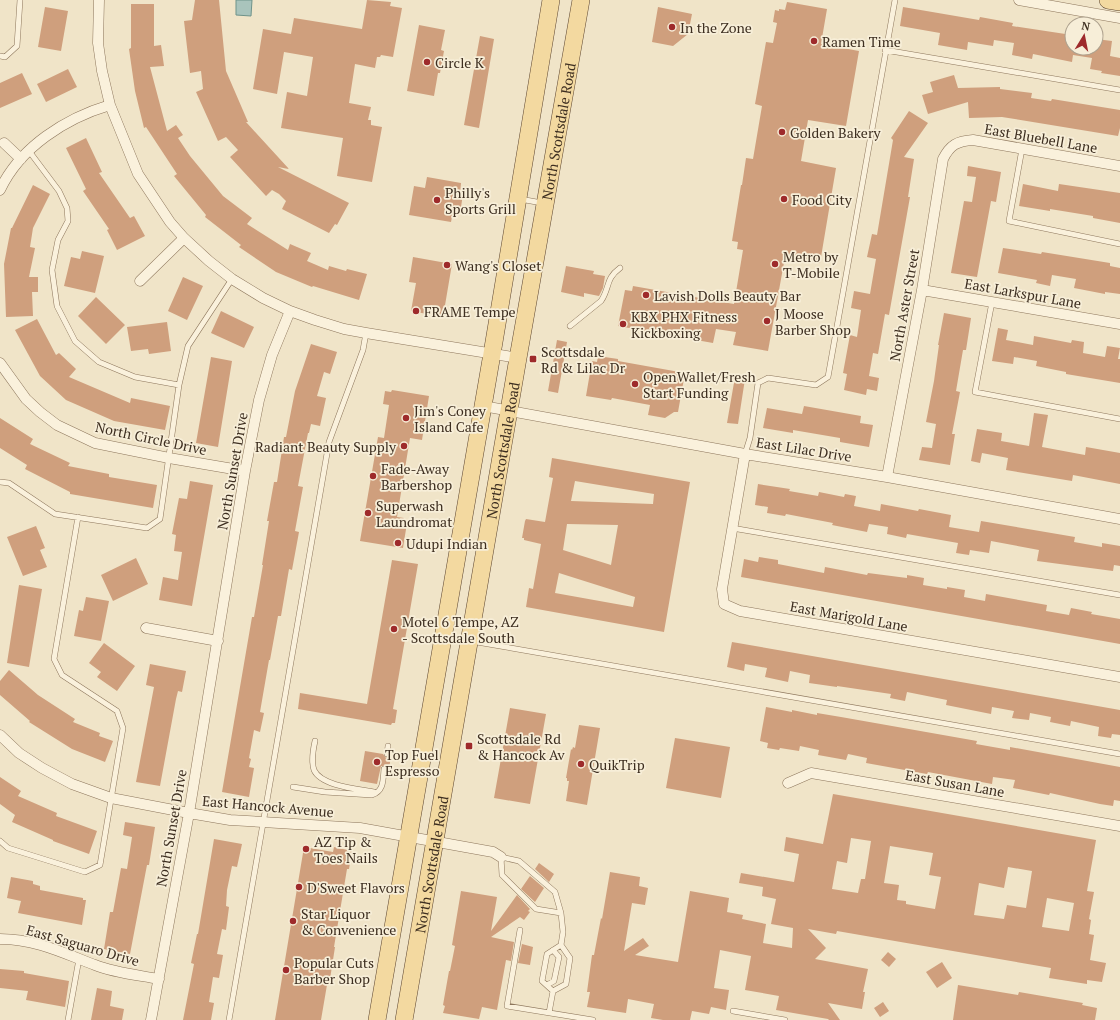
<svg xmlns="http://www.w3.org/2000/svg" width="1120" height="1020" viewBox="0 0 1120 1020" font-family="'PT Serif',serif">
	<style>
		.water { fill: #a9c4bc; stroke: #6f938a }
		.building { fill: #cf9f7d; fill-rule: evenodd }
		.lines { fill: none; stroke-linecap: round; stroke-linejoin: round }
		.service-casing { stroke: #8d765c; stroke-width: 6 }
		.minor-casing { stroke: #8d765c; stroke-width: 11 }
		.primary-casing { stroke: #5b4430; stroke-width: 18 }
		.service { stroke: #faf1dc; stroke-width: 5 }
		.minor { stroke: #faf1dc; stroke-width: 10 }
		.primary { stroke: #f3d9a0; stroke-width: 17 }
		.poi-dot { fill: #9e2a2b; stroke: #f7eed8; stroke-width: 1.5 }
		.labels { text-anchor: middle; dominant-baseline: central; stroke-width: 3.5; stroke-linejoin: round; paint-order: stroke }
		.poi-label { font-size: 14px; fill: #3d2e20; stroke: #f7eed8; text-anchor: start }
		.street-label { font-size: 14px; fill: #3d2e20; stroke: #f7eed8 }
	</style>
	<rect width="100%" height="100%" fill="#f0e4c8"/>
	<path class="water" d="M236 0H252L251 16 236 15Z"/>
	<path class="building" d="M195 0H219L226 71 248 122H246L289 169 278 167 349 203 337 225 335 224 329 233 282 209 286 201 279 194 272 190 266 196 230 157 238 150 226 137 218 141 196 92 203 89 201 71 190 73 184 21 192 20Z
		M367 0 391 2 390 6 402 8 393 57 381 55 380 57H377L375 68 355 64 349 103 371 107 368 120H371V125L382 127 372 182 337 176 343 138 281 128 287 92 307 96 313 57 284 52 277 94 253 89 263 29 291 34 294 18 362 29Z
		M787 2 827 9 821 44 859 51 846 126 808 120 801 161 836 168 820 263 785 257 768 351 733 345 736 332 716 329 713 343 618 326 625 290 632 291 633 286 734 304 743 250 737 249 738 242 732 241 741 185H742L746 158 753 159 762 106 755 104 766 42 773 43 777 23 773 22 775 10 779 11V9L785 10Z
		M131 4H154V46L161 45 164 66 150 67 167 131 176 125 183 135 178 138 190 156 223 196 252 218 247 224 288 250 290 244 311 253 307 261 328 270 329 266 346 271 347 269 367 274 359 300 313 286 312 287 276 272 239 247 241 245 205 217 206 215 174 176 177 174 146 127 144 128 135 91 129 49 131 48Z
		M45 7 68 11 61 51 38 47Z
		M658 7 692 14 688 34 673 46 652 42Z
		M903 7 979 20 980 17 1013 23 1012 26 1072 35V48H1096V39L1112 41 1110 56 1120 58V76L1101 73 1102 71 1090 69 1092 58 1073 55 1072 62 1033 54 1032 59 1012 55 1014 43 994 40 993 46 968 42 967 50 938 45 940 33 900 26Z
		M419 25 445 30 441 50 444 51 440 73H438L434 96 407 91Z
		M480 36 494 39 479 128 464 125Z
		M68 69 77 87 46 102 37 84Z
		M22 73 32 94 0 108V83Z
		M954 75 958 88 1000 87V89L1032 93 1031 98 1051 101 1052 99 1120 110V128L1118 136 1002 117 969 118 968 102 928 114 922 95 933 92 930 82Z
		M909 111 928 123 904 157 914 159 908 197H910L889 315 885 314 878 354 873 353 869 376 879 378 877 391 867 389 866 395 844 390 847 374 843 373 850 335 857 337 861 310 851 308 854 291 870 294 876 259 867 257 872 234 877 235 893 140 891 138Z
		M86 138 102 172 99 173 130 218 134 216 145 236 117 250 107 230 109 229 83 191 86 189 66 148Z
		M968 166 1001 172 996 202 991 201 977 277 951 273 964 201 972 202 976 177 967 176Z
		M427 177 461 183 460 193 463 194 461 207 454 206 451 222 409 215 414 186 425 188Z
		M1023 184 1058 191 1059 184 1120 193V223L1093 218V216L1050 209V211L1019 206Z
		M33 185 50 194 33 228 30 247 35 248 29 277H38V292H32L33 316 6 317 4 264 11 228H12Z
		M1003 248 1041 254 1042 252 1110 263V266L1120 268V294L1105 292V294L1074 288 1076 279 1052 275 1050 286 1036 283 1037 280 998 273Z
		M82 251 104 256 95 293 64 286 71 257 80 259Z
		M413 257 452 264 443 317 411 311 416 283 409 282Z
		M566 266 588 270 594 271 593 274 605 276 603 288 599 296 584 293V297L561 292Z
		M183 277 203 286 187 320 168 311Z
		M96 297 125 325 106 344 78 316Z
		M221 311 254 327 244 348 211 333Z
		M944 313 971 318 966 350H963L956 391 960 392 952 434H955L950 465 919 460 922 447 932 448 936 424 926 422 934 381 939 345H938Z
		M37 319 56 355 59 353 76 369 69 377 130 403 131 398 170 406 165 430 114 421 66 400 40 376 15 330Z
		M167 322 171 351 149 354 148 349 131 351 127 327Z
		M998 328 1008 330 1006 340 1033 345 1034 336 1071 343 1072 340 1084 342 1083 353 1105 357 1107 346 1120 348 1118 359H1120V383L1066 374V372L1036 366 1037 361 1014 357 1013 364 992 361Z
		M557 340 567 342 558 393 548 391Z
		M311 344 337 352 330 374 324 372 317 396 326 398 320 426 311 424 309 433H308L298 486 303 487 295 531 299 532 292 570 289 569 281 616H278L270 660H269L260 712 264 713 260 732 254 730 249 758 251 759 249 767 254 768 249 797 222 792 252 617H254L263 565H262L269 521H267L274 482H277L284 437H286L295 391Z
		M598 356 618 359V361L685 373 678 412H674L665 418 648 415 650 405 612 398 611 400 586 396 592 361 597 362Z
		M211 357 232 361 218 447 196 443Z
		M735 377 745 379 738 424 727 423Z
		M392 390 429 396 422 440 410 438 397 517 404 518 403 522 407 523 403 548 360 541 378 437 384 438 389 405 383 404 385 391 391 392Z
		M804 406 861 416 860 423 873 425 869 447 840 442V438L793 430V433L763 428 767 408 802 414Z
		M1034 413 1048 415 1042 447 1085 455 1086 447 1120 453V484L1073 475 1072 481 1006 470 1008 458 982 453 980 463 971 461 977 429 1002 433 1001 441 1029 446Z
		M0 418 33 439 30 444 70 463 68 466 109 474V477L157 485 153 508 70 494V492L25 469 27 465 0 448Z
		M552 458 690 482 664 632 526 607 529 588 533 589 541 544 524 540V538H522L525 521 526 519 545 522 553 478 549 477ZM575 481 654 494 653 504 571 501ZM567 524 618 525 611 565 563 550ZM559 573 635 597 633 607 555 593Z
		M190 481 213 485 192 606 159 600 163 577 178 580 182 552 174 551 176 535 172 534 179 498 187 499Z
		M758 484 790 489 789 491 818 496 819 492 844 497 845 494 856 496 854 506 880 511 881 504 918 511 919 509 951 515 949 527 979 532 981 521 1075 537 1074 542 1102 547V543L1120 546V566L1114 565 1113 571 1037 561 1039 550 991 541 989 553 970 550 969 555 956 553 958 543 907 534 906 538 887 534 888 527 869 524 867 532 832 525 833 523 786 514 785 516 767 513 768 507 755 505Z
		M36 526 45 548 40 550 47 567 23 576 7 537Z
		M759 557 778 560V564L824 573 825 567 867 575 868 573 907 578V575L924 578 923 585 947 589V587L965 590 964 597 985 601 986 594 1047 605 1046 611 1069 615 1071 608 1092 612 1091 614 1120 619V644L741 577 744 559 758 562Z
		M136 558 148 584 113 601 101 575Z
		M392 560 418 564 393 709 397 710 395 723H392L391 725 298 709 300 693 367 704Z
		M19 585 42 589 29 667 7 663Z
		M86 597 109 601 101 641 74 636 79 610 83 611Z
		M732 642 1120 710V735L1112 734 1111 738 1098 736 1099 727 1071 721 1070 726 1050 722 1051 717 1030 713 1029 720 1012 718 1014 711 992 707 991 714 946 705 947 700 907 692 905 701 890 698 891 694 837 686V687L809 683 810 675 790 671 788 682 765 677 767 668 745 664 744 671 727 667Z
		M104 643 135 666 117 691 97 677 101 672 89 663Z
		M150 664 186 671 182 692 178 691 176 699 160 786 136 782 154 687 146 685Z
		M9 670 38 695 75 719 73 722 100 733 99 736 113 741 105 762 72 749 29 722 30 721 0 695V681Z
		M766 707 792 712V710L817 715V713L841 717 977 741 976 744 1010 750V747L1120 767V801L1114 800 1113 806 1100 804 1050 793 1049 795 1013 788 1015 780 993 777 992 784 928 772 927 774 866 763 867 758 848 754 846 760 818 755 819 750 800 746 799 751 780 748 779 750 767 748 768 743 760 741Z
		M510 708 546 714 530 804 494 798Z
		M579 725 600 728 587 805 566 801 569 781H567V778H566L571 749 572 750 573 747 575 748Z
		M675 738 730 747 721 798 666 788Z
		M365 751 383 754 386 758 391 755 389 770 386 766H381L377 784 360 781Z
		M0 777 21 791 18 796 57 813 56 816 97 831 89 854 53 841V840L12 822 15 815 0 804Z
		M833 794 1096 840 1087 891 1094 892 1089 919 1091 920 1089 934 1094 935 1090 960 1106 963 1102 982 1087 980V984L1049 978 1051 968 837 931 836 934 808 929 826 948 815 959 868 969 863 992H865L862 1009 828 1003 840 1020H829L828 1019 776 1010 779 996 745 990 751 956 720 950 714 988 729 990 726 1010 711 1007 709 1014 692 1011 690 1020H663L651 1018 654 1004 628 999 626 1013 587 1007 590 992H587L592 955H594L601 918 602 919 610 872 640 877 639 886 648 888 645 905 632 903 624 951 643 938 649 946 635 955 678 962 690 891 729 898 727 912 743 915 742 919 766 924 763 943 792 948 793 928 771 924 776 899 762 896 763 887 739 883 741 873 794 882 799 854 784 851 786 837 823 844ZM851 838 871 841 865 879H861L858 893 832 889 837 861 847 863ZM890 846 933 853 929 875 941 877 935 909 906 904V901L897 900 899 885 884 883ZM1008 867 1032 871 1026 908 1007 905 1004 919 974 915 979 883 1004 888ZM1047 898 1074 903 1069 931 1042 927Z
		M125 822 155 827 149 865H147L130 954 104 949 110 912H113L121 868 127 869 132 837 123 835Z
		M214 839 242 844 237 867 232 866 227 890 226 906 229 907 226 930 222 929 217 954 223 955 219 978 213 977 209 1002 214 1003 211 1020H183L194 964 191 963 197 934H198Z
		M304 847 333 852 334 847 352 851 349 869H347L334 947H335L330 979H328L321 1020H275Z
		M539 863 554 874 549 882 535 869Z
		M530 876 544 888 535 902 521 889Z
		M11 877 33 881V884L40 886V890L83 898V900H86L82 925 18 913 21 901 7 898Z
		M461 891 497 897 491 931 517 895 530 909 528 911 530 912 524 920 520 917 491 937 514 942 511 961 506 960 497 1010 482 1007 479 1019 443 1013 445 1006 443 1005 449 971H450L455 946 452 945Z
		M522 944 533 947 530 965 518 963Z
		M888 952 896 959 889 967 881 960Z
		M942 962 952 978 937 988 926 972Z
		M0 969 24 971V973L69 981 65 1007 26 1000 28 991 0 988Z
		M958 985 1018 995 1019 992 1083 1003 1082 1005 1097 1008 1095 1020H953Z
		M97 988 112 991 110 1006 124 1009 122 1020H91Z
		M883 1002 889 1011 880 1017 874 1008Z"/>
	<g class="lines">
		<defs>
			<path id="service" d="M885 50 1120 90
				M0 56 5 57 17 46 20 0
				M1022 149 1009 221 1120 244
				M29 151 59 191 67 208 68 221 58 240 52 270 57 306 75 341 99 362 135 377 179 385
				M520 199 542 203
				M992 302 975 392 1120 419
				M570 326 601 301C610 288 605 279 620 268
				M745 454 750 438 758 383 768 378 816 385 828 377 895 0
				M0 482 9 483 55 514 147 528 160 519 179 385 188 346 232 279
				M732 528 1120 595
				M471 641 1120 754
				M315 741C313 750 311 761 314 770 321 786 358 789 374 792
				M387 754 388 746
				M293 787 325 792 372 795C384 791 383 780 384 769
				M0 841 8 848 85 872 100 865 123 728 117 711 62 675 54 659 78 517
				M520 930 507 1006 593 1020
				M547 985 554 981 559 957 553 950
				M553 991 566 984 570 958 561 945 563 932 561 913 555 892 519 861 501 857 502 875 536 909 561 913
				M553 991 542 981 547 954 561 945
				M733 1011 785 1020
				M549 1013 553 991
				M68 1020 79 959
				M229 1020 329 442 363 350 366 333"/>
			<path id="minor" d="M99 0 98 43 102 71 110 105 138 174 170 222 184 238 209 261 232 279 263 298 290 311 315 320 344 329 366 333 518 358
				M1019 0 1120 18
				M4 143 21 159
				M0 190C20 147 66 118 110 105
				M140 281 184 238
				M922 290 1120 324
				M0 363 26 399 40 412 57 425 95 443 169 458 245 471
				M483 406 745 454 887 477 1120 519
				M745 454 722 589 724 604 740 611 1120 677
				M887 477 922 290 943 159C950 145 957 141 973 140L1120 166
				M146 628 218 641
				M0 735 19 753 42 768 72 784 111 798 189 813 230 820 360 828 493 852 501 857
				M788 783 811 773 1120 826
				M0 939C36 939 63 953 95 965 115 973 138 975 159 979
				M151 1020 189 813 245 471 259 400 272 355 290 311"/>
			<g id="primary">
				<path d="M1108 0 1120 2"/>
				<path d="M377 1020 492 354 551 0"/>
				<path id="s1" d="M404 1020 518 358 581 0"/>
			</g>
		</defs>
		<use href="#service" class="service-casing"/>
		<use href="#minor" class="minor-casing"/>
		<use href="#primary" class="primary-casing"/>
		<use href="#service" class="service"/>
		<use href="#minor" class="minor"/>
		<use href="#primary" class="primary"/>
	</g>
	<g class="poi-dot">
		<circle cx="672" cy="27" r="4"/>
		<circle cx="814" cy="41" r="4"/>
		<circle cx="427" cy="62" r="4"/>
		<circle cx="782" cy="132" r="4"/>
		<circle cx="784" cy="199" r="4"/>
		<circle cx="437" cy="200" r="4"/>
		<circle cx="775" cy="264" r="4"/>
		<circle cx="447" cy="265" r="4"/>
		<circle cx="646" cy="295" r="4"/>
		<circle cx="416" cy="311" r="4"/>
		<circle cx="767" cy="321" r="4"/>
		<circle cx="623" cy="324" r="4"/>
		<rect x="529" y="355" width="8" height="8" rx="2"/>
		<circle cx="635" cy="384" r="4"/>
		<circle cx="406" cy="418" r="4"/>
		<circle cx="404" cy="446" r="4"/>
		<circle cx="373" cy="476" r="4"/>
		<circle cx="368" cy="513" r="4"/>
		<circle cx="398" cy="543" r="4"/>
		<circle cx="394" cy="629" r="4"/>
		<rect x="465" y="742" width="8" height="8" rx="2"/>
		<circle cx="377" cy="762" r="4"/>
		<circle cx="581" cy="764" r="4"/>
		<circle cx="306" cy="849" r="4"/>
		<circle cx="299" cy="887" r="4"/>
		<circle cx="293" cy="921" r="4"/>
		<circle cx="286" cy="970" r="4"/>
	</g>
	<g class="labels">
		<g class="poi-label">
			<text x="680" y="27">In the Zone</text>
			<text x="822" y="41">Ramen Time</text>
			<text x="435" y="62">Circle K</text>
			<text x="790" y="132">Golden Bakery</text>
			<text x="445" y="192">Philly's<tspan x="445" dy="16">Sports Grill</tspan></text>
			<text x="792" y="199">Food City</text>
			<text x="783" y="256">Metro by<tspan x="783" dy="16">T-Mobile</tspan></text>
			<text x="455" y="265">Wang's Closet</text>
			<text x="654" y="295">Lavish Dolls Beauty Bar</text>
			<text x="424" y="311">FRAME Tempe</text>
			<text x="775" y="313">J Moose<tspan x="775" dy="16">Barber Shop</tspan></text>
			<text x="631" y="316">KBX PHX Fitness<tspan x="631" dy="16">Kickboxing</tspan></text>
			<text x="541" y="351">Scottsdale<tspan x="541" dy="16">Rd &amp; Lilac Dr</tspan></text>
			<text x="643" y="376">OpenWallet/Fresh<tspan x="643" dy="16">Start Funding</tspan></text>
			<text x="414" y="410">Jim's Coney<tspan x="414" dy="16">Island Cafe</tspan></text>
			<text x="396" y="446" text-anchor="end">Radiant Beauty Supply</text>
			<text x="381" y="468">Fade-Away<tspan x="381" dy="16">Barbershop</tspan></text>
			<text x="376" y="505">Superwash<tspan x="376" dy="16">Laundromat</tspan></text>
			<text x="406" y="543">Udupi Indian</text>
			<text x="402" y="621">Motel 6 Tempe, AZ<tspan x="402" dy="16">- Scottsdale South</tspan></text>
			<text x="477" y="738">Scottsdale Rd<tspan x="477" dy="16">&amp; Hancock Av</tspan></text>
			<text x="385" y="754">Top Fuel<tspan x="385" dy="16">Espresso</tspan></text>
			<text x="589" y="764">QuikTrip</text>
			<text x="314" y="841">AZ Tip &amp;<tspan x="314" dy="16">Toes Nails</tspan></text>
			<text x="307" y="887">D'Sweet Flavors</text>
			<text x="301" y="913">Star Liquor<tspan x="301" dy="16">&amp; Convenience</tspan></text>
			<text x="294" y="962">Popular Cuts<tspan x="294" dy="16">Barber Shop</tspan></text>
		</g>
		<g class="street-label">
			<text stroke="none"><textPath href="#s1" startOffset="902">North Scottsdale Road</textPath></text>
			<text transform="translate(1041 138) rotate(10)">East Bluebell Lane</text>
			<text transform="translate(1023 293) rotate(10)">East Larkspur Lane</text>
			<text transform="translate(904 305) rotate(-80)">North Aster Street</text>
			<text transform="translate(151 438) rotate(12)">North Circle Drive</text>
			<text transform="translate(804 449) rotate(9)">East Lilac Drive</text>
			<text stroke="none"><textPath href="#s1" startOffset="578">North Scottsdale Road</textPath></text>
			<text transform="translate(232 471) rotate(-80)">North Sunset Drive</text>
			<text transform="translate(849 616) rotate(10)">East Marigold Lane</text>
			<text transform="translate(955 783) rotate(10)">East Susan Lane</text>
			<text transform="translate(268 806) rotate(5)">East Hancock Avenue</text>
			<text transform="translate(171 828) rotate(-80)">North Sunset Drive</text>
			<text stroke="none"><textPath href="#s1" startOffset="158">North Scottsdale Road</textPath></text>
			<text transform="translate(83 945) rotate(16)">East Saguaro Drive</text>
		</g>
	</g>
	<g transform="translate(1084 36) rotate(10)"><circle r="19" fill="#f7eed8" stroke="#ada18e"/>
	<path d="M0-3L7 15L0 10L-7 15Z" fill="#9e2a2b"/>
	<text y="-6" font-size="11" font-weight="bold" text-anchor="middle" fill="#3d2e20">N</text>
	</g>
</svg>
